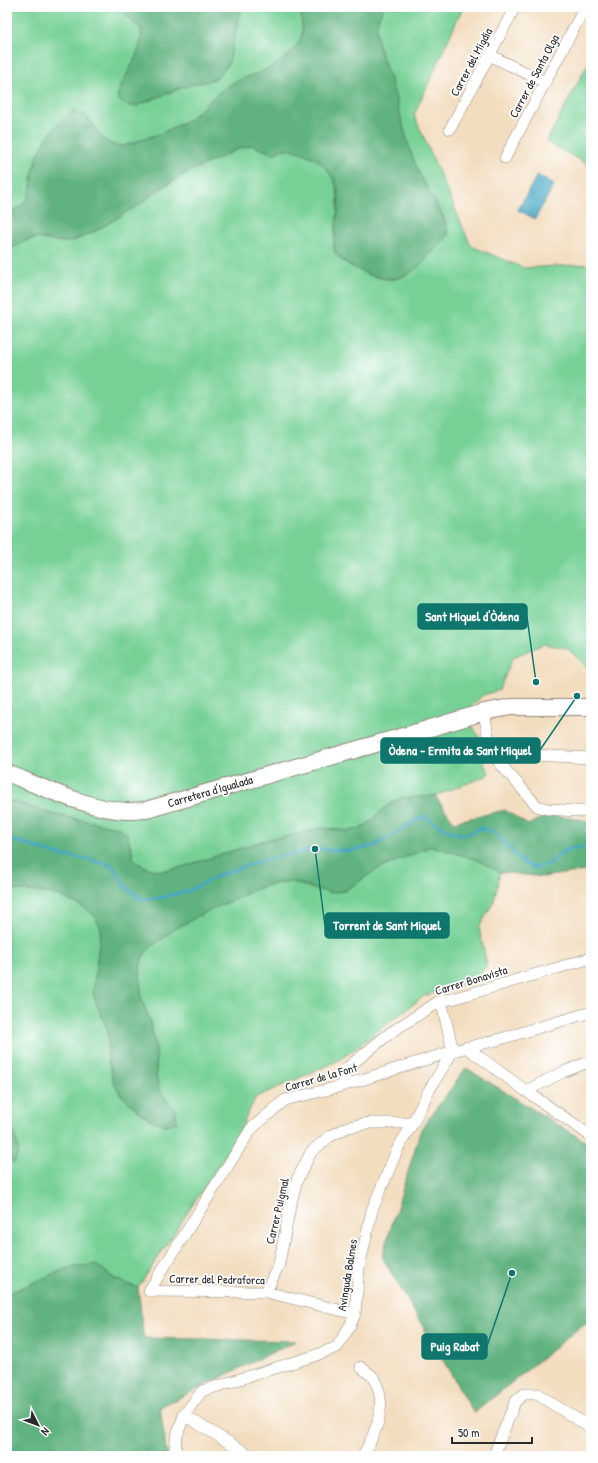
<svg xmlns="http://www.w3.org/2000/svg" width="598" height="1463" viewBox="0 0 598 1463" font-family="'Patrick Hand',sans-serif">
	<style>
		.green { fill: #77d197; stroke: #517e61 }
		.forest { fill: #61b380; stroke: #466f56 }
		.water { fill: #44a7c4; stroke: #386978 }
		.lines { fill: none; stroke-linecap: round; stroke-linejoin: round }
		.stream { stroke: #44a7c4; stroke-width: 3 }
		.street-casing { stroke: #8f8475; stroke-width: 12 }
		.secondary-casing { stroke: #8f8475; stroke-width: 18 }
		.street { stroke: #fff; stroke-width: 11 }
		.secondary { stroke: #fff; stroke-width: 16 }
		.labels { text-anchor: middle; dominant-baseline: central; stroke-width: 3.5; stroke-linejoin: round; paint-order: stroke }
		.street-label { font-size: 12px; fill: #2b2b2b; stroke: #fff }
		.leader { fill: none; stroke: #0f766e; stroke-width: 1.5 }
		.callout-dot { fill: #0f766e; stroke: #fff; stroke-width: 1.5 }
		.callout { fill: #0f766e; stroke: #0f766e; stroke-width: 1.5 }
		.callout-label { font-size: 13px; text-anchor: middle; font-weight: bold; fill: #fff }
	</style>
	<rect width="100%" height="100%" fill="#fff"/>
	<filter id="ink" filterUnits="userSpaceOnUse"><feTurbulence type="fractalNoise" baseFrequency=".025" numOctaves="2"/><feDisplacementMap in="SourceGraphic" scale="8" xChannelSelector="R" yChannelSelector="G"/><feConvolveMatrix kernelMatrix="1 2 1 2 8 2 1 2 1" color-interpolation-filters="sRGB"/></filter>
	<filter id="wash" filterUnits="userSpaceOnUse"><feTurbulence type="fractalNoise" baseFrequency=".012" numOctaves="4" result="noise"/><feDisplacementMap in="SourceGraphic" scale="16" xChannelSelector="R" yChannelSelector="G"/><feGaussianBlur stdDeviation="0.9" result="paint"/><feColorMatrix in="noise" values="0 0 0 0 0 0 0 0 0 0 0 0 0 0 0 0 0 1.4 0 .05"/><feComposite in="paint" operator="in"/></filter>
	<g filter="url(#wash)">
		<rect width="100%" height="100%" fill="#f3ddbf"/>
		<path class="green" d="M7 7H124C126 19 132 22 141 28 145 53 123 74 118 97L136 106 186 86 215 79 229 62 238 21 242 7H305C298 15 303 24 302 33 302 39 297 45 294 49 279 69 254 73 233 83 217 92 205 107 190 118 170 132 146 138 123 146 99 147 101 131 88 118 85 115 79 112 75 110 54 123 38 148 33 172 31 182 32 194 25 202 21 207 13 211 7 212Z
			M384 7H463L414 115 471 246 524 268 591 264V666L588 668 567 648 544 644 513 657 499 690 483 695 469 709 473 727 479 737 482 759 489 773 486 776 435 796 402 798 391 803 381 811 372 821 360 829 348 831 320 828 295 835 269 839 182 867C162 872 152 873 134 860L131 846 118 827 56 815 7 800V251L21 242 36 238 59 242 74 241 95 231 114 220 182 175 238 149 252 145 274 154C277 152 282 149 285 149 292 147 302 153 309 155 342 170 340 201 335 231 335 238 332 246 335 252 339 261 351 266 359 270 394 287 406 280 431 253 436 247 443 242 448 236L446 221C435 202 422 183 414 162 405 137 400 111 392 86 387 69 377 46 376 30 376 22 380 14 384 7Z
			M591 58V166L546 142Z
			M431 846 475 859 500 872 494 901 479 928 487 965 476 978 424 996 340 1060 256 1097 235 1140 138 1288 115 1279 105 1271 68 1268 7 1294V1161L15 1162V1135L7 1123V889L47 893 60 896 85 908 95 916 101 927 93 993 97 1005 108 1030V1058L114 1083 121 1095 142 1114 153 1121 177 1122 175 1108 166 1100 159 1088 156 1075V1049L150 1021 141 997 140 968 143 956 151 947 175 929 200 915 261 887 289 881 317 890 344 891 376 870Z"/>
		<path class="forest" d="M124 7H242L238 21 229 62 225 69 215 79 180 88 136 106H129L122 103 117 97C123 74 145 53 141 28 132 22 126 19 124 7Z
			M305 7H384C379 15 376 23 377 33 378 51 388 71 393 88 401 117 407 146 419 173 428 192 447 216 448 236 443 242 436 247 431 254 411 275 399 285 369 274 355 269 344 263 335 252 331 225 348 199 330 174 325 166 318 159 309 156 303 153 293 148 285 149 282 149 277 152 274 154L252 145 238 149 182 175 154 192 142 203 95 231 80 238 67 242 36 238 29 239 7 251V212C13 211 21 207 25 202 32 194 31 182 33 172 38 148 54 123 75 110 97 117 96 147 124 146 146 138 171 132 191 118 205 107 217 91 233 83 254 73 279 69 294 49 297 45 302 39 302 33 303 24 298 15 305 7Z
			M435 796 454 822 505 810 528 825 548 815 591 821V872L584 871 542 877 500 872 475 859 431 846 376 870 344 891 330 893 289 881 261 887 200 915 175 929 151 947 143 956 140 968 141 997 150 1021 156 1049V1075L159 1088 166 1100 175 1108 177 1122 165 1125 153 1121 142 1114 121 1095 114 1083 108 1058V1030L97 1005 93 993 101 928 95 916 85 908 60 896 47 893 7 889V800L56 815 117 827 127 834 134 860 144 867 157 871 171 870 182 867 269 839 295 835 320 828 348 831 360 829 372 821 381 811 391 803 402 798Z
			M466 1068 591 1145V1328L585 1323 474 1413 382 1257 421 1129Z
			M7 1123 15 1135 19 1150 15 1162 7 1161Z
			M95 1264 115 1279 138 1288 144 1338 296 1341 160 1407 167 1456H7V1294L68 1268Z"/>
		<path class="water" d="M537 175 554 185 535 219 518 210Z"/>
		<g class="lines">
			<path class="stream" d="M7 838 59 855 86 859 112 865 125 886 141 899 159 898 188 891 220 875 264 860 315 849 347 851 374 846 424 816C434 824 456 837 468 834 472 833 476 830 480 828L494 832 521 861 532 868 551 863 565 850 583 847 591 851"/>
		</g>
	</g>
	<g filter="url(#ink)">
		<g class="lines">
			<defs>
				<path id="street" d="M489 55 545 82
					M450 129 515 7
					M505 158 585 7
					M484 712 491 753 537 806 547 809 591 812
					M491 753 591 758
					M466 1047 526 1091 563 1072 591 1061
					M342 1086 347 1068 390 1033 441 1000 452 999 591 958
					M526 1091 588 1134H591
					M149 1291 251 1129 285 1100 342 1086 453 1051 497 1040 591 1012
					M149 1291 266 1292 355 1314
					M266 1292 279 1264 290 1207 297 1180 311 1152 329 1137 348 1127 370 1123H413
					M361 1367C365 1371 372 1375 375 1379 376 1382 377 1386 378 1388 386 1412 374 1435 363 1456
					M184 1415 251 1456
					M175 1456 176 1439 184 1415 202 1391 314 1356 337 1347 350 1326 355 1314 359 1268 372 1210 398 1148 413 1123 428 1092 453 1051 441 1000
					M496 1456V1450L515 1402 524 1394H537L591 1428"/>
				<path id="secondary" d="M7 773C42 787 91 810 127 811 134 811 140 810 146 810L414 733 484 712 511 707H591"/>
			</defs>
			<use href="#street" class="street-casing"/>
			<use href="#secondary" class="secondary-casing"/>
			<use href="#street" class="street"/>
			<use href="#secondary" class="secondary"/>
		</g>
	</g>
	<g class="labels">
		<g class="street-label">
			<text transform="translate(471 62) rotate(-62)">Carrer del Migdia</text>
			<text transform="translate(534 76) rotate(-62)">Carrer de Santa Olga</text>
			<text transform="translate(210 791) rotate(-16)">Carretera d'Igualada</text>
			<text transform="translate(471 980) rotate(-17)">Carrer Bonavista</text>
			<text transform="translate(321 1077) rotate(-16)">Carrer de la Font</text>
			<text transform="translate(277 1211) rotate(-77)">Carrer Puigmal</text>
			<text transform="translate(347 1275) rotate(-81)">Avinguda Balmes</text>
			<text transform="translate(217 1279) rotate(1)">Carrer del Pedraforca</text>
		</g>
	</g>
	<path class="leader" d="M536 682L527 617M577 696L540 750M315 849L325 926M512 1273L487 1346"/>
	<g class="callout-dot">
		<circle cx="536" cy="682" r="4"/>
		<circle cx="577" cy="696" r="4"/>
		<circle cx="315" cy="849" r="4"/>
		<circle cx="512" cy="1273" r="4"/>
	</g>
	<g class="callout">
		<rect x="418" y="604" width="109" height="25" rx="4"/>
		<rect x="381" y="738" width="159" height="25" rx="4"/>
		<rect x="325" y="913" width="124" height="25" rx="4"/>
		<rect x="422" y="1334" width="65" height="25" rx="4"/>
	</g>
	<g class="callout-label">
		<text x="472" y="621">Sant Miquel d'Òdena</text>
		<text x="460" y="755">Òdena - Ermita de Sant Miquel</text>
		<text x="387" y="930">Torrent de Sant Miquel</text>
		<text x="455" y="1351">Puig Rabat</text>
	</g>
	<rect width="598" height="1463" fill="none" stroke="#fff" stroke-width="24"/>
	<g transform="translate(38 1425) rotate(132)" stroke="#ffffff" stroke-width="3" paint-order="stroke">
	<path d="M0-3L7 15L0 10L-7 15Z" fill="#2b2b2b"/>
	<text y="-6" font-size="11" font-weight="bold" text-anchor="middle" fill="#2b2b2b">N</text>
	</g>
	<path d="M452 1437v6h80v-6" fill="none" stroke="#2b2b2b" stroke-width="2"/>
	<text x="458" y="1437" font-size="12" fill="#2b2b2b" stroke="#ffffff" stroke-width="3" paint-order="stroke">50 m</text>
</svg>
